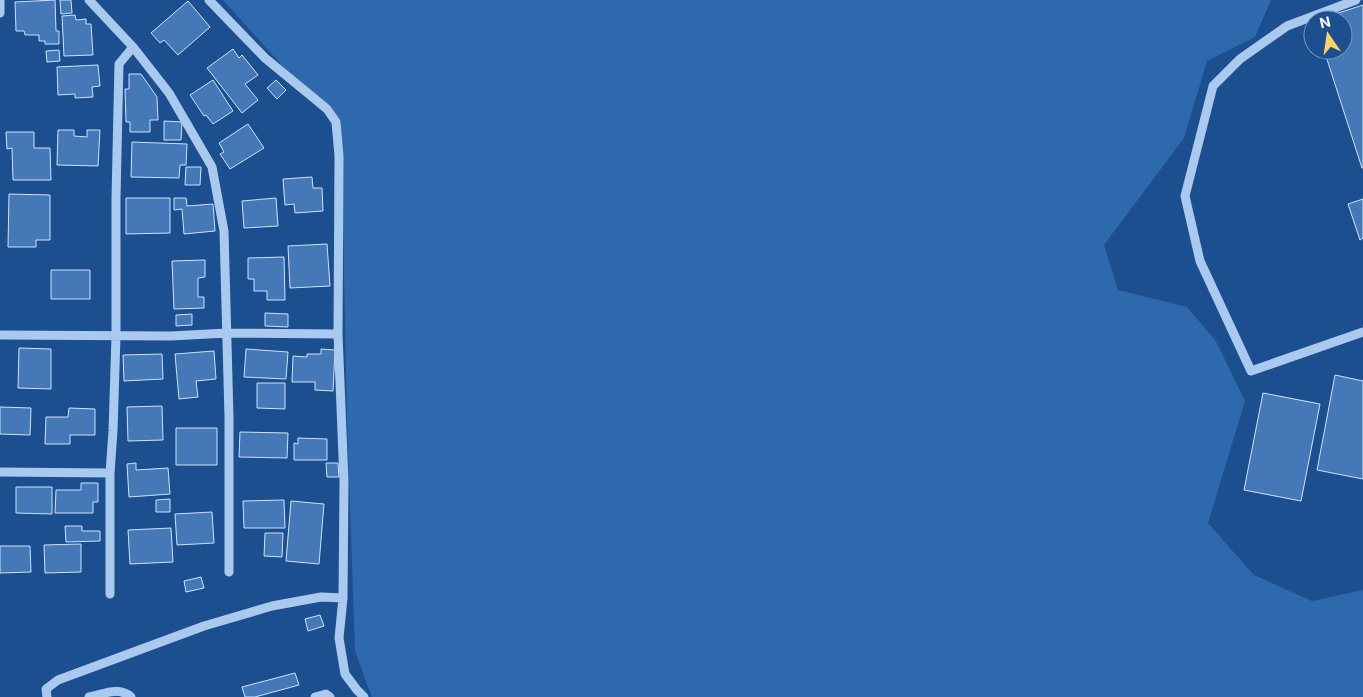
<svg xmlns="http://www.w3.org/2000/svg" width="1363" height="697" viewBox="0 0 1363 697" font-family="Inter,sans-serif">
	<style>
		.green { fill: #2e69ad }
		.building { fill: #4478b7; stroke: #cfe3fa }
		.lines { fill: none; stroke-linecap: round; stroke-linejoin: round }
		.minor { stroke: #a9c9ee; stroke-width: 9 }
	</style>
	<rect width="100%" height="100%" fill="#1b4f8f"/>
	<path class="green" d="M223 0H1271L1255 37 1207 61 1184 138 1104 245 1118 290 1187 307 1216 341 1245 401 1208 523 1254 575 1312 601 1363 590V697H372L355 651 347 420 341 131Z"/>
	<path class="building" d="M55 0 56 31H59V44H45V41H39V35H25L24 31H16L15 2Z
		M60 0H71L72 13 61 14Z
		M188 1 210 27 178 55 164 40 160 43 151 33Z
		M1363 5V168H1362L1324 50H1343V20H1317Z
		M75 15 76 20 86 19V24H91L93 55 64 56 62 16Z
		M233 49 239 58 242 55 258 75 245 84 258 100 242 113 207 68Z
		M59 50 60 61 47 62 46 51Z
		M98 65 100 86 92 87 93 97 75 98V94L58 95 57 67Z
		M129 74H141L157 97 158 120H150V132H130V122H126L125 89H129Z
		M213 80 233 111 213 124 206 115 204 116 190 95Z
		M276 80 286 90 277 99 267 88Z
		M164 121 182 122 181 140H164Z
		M248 124 264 148 230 169 220 154 224 152 219 143Z
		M58 130H74V136L87 137V130H100L98 166 57 165Z
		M6 132H34V148H50L51 180H13L12 148 7 149Z
		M132 142 187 144 186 165H180L179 178 131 177Z
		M186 167H201L200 185H185Z
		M312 177 313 188H322L323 211 295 213 294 204 285 205 283 179Z
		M9 194 50 195V240H36V247H8Z
		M126 198H170V233L126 234Z
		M174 198H186L187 206 213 204 215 231 184 234 182 209 174 210Z
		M276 198 278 226 244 228 242 201Z
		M1363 199V238L1360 240 1348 204Z
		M327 244 330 286 290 288 288 246Z
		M284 257 285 300H267V291H254V279H248V258Z
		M205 260V277L198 278V297H204V308L174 309 172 261Z
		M51 270H90V299H51Z
		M265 313 288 314V327L265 326Z
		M192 314V325L176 326V315Z
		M19 348 51 349V389L18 388Z
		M246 349 288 352 286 379 244 377Z
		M321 349 335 350 333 391 315 390V382H292L293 356 307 357V354H321Z
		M214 351 216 379 196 381 198 397 179 399 175 354Z
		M162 354 163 379 124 381 123 355Z
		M1335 375 1363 381V479L1317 470Z
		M257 383H285V409L257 408Z
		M1263 393 1320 404 1301 501 1244 490Z
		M162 406 163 440 128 441 127 407Z
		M0 407 31 408 30 435 0 434Z
		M69 408 95 409V435H70V444H45L46 417H68Z
		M176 428H217V465H176Z
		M240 432 288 433 287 458 239 457Z
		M298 438 327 439V460H294V443L298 444Z
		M136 463V470L168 468 170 494 129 497 127 464Z
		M326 463H338L339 477H327Z
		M81 483H98V502H93V513H55L56 490H81Z
		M16 487H52V514L16 513Z
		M170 499V512H156V500Z
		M284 500 285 528H244L243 501Z
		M291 501 324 504 319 564 286 561Z
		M212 512 214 543 177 545 175 514Z
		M65 526H82V531H100V541L66 542Z
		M171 528 173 562 130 564 128 530Z
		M265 533H283L282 557 264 556Z
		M81 544V572L45 573 44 545Z
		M0 546H30L31 572 0 573Z
		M201 577 204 588 186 592 184 581Z
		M320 615 324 626 308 631 305 619Z
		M295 673 299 685 255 697H245L242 687Z"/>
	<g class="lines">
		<path class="minor" d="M89 0 133 47 169 93 212 167 224 231 229 417V572
			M209 0 265 58 327 109 336 122 339 156 338 334 344 481 343 598 339 638 345 674 357 690 364 697
			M1356 0 1287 26 1240 59 1213 86 1185 196 1200 261 1251 371 1363 332
			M0 13V0
			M0 335 171 336 227 333 338 334
			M0 472 110 473
			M110 594V473L113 431 116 336V198L119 64 133 47
			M47 697 46 689 58 680 204 626 272 606 321 597 343 598
			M89 697C104 694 118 686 131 697
			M315 697 326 694 330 697"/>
	</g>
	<g transform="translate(1328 35) rotate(347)"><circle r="24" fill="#1b4f8f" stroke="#7695bc"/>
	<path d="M0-4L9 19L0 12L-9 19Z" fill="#ffd166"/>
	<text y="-8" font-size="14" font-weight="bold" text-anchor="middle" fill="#ffffff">N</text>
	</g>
</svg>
